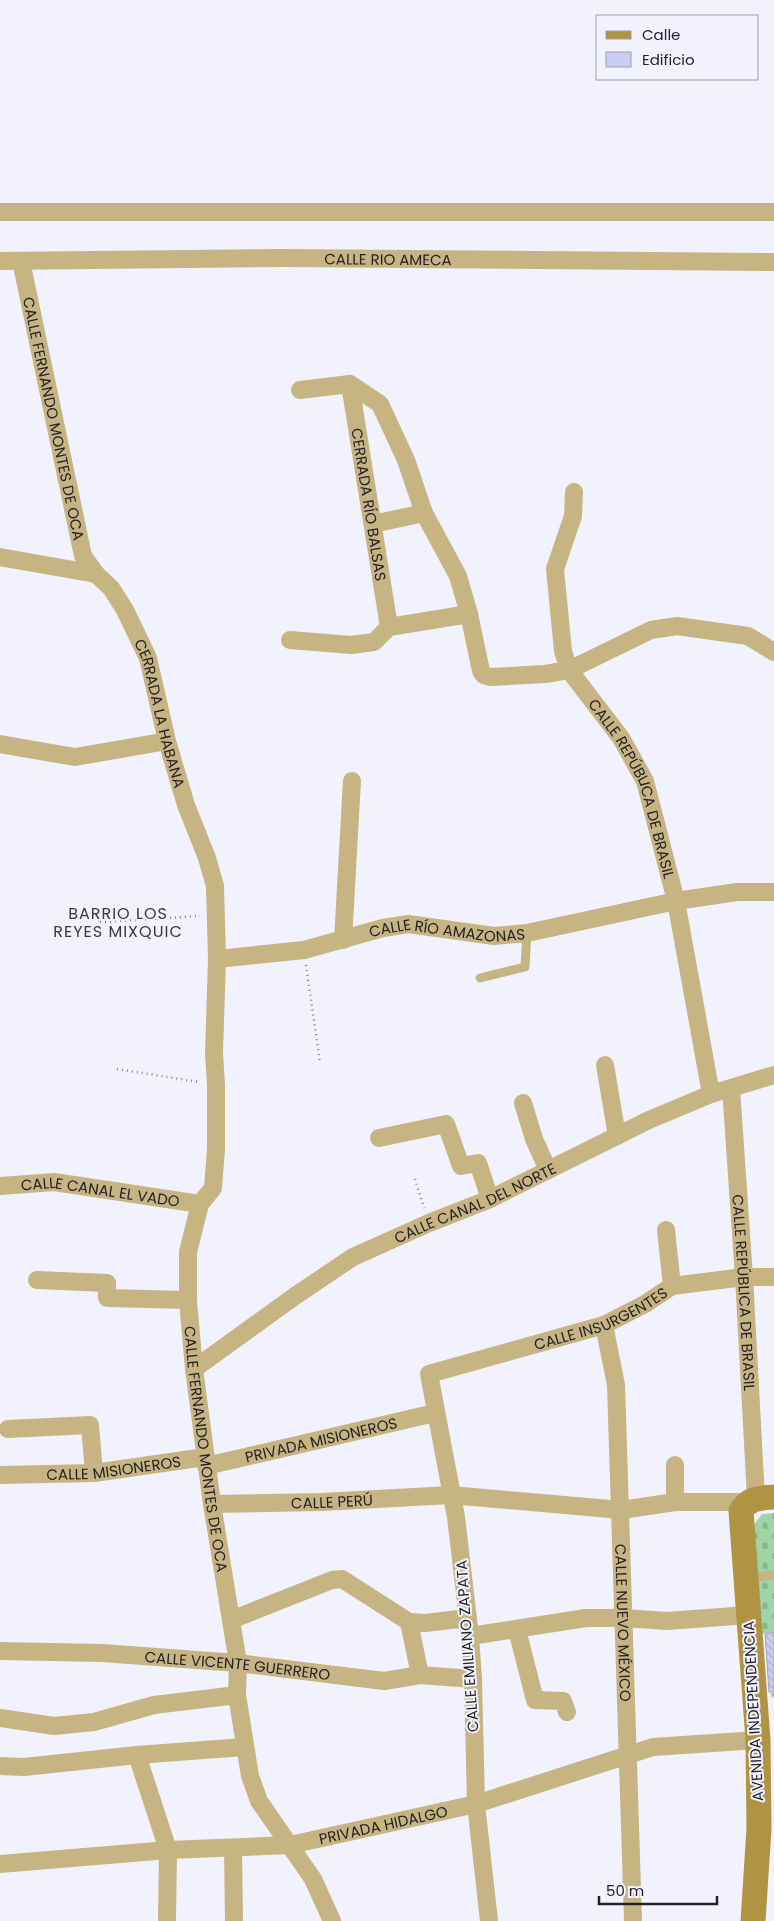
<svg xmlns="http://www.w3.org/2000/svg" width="774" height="1921" viewBox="0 0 774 1921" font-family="Poppins,sans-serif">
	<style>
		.cemetery { fill: url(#cemetery-stones) }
		.building { fill: url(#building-back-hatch); stroke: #a4a5b0; filter: url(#shadow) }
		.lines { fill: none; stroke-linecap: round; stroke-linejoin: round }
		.path { stroke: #83848c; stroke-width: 2.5; stroke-dasharray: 1 4; stroke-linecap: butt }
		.service { stroke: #c6b482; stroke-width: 9 }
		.minor { stroke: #c6b482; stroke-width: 18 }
		.secondary { stroke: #b09443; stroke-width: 25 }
		.labels { text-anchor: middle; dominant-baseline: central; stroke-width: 4; stroke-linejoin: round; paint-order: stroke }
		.street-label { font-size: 15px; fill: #222227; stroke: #f1f2fe }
		.neighbourhood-label { font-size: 16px; letter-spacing: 1px; fill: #373841; stroke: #f1f2fe }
	</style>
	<defs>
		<pattern id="cemetery-stones" width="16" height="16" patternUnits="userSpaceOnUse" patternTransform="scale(1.25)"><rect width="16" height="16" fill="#9fd4a6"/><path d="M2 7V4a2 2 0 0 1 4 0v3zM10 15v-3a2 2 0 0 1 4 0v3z" fill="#89b68f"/></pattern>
		<pattern id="building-back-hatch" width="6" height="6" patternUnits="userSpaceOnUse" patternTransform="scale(1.25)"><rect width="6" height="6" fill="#c9ccf5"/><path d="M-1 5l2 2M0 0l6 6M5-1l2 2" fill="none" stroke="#acafd2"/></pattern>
		<filter id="shadow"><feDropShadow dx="3" dy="5" stdDeviation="1" flood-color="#0004"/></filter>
	</defs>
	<rect width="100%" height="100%" fill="#f1f2fe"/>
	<path class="cemetery" d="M774 1513V1632L760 1634 752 1527 762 1514Z"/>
	<path class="building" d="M774 1632V1692H769L765 1634Z"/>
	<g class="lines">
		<path class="path" d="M100 922 200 916
			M306 965 320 1063
			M117 1069 199 1082
			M415 1179 424 1208"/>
		<path class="service" d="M480 978 525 967 527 933
			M748 1578 774 1575"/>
		<g class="minor">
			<path d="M0 212H774"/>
			<path id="s1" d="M0 261 283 258 774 262"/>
			<path id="s2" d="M21 261 83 556 96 574 111 588 125 610 148 658 167 741 186 805 207 858 215 886 217 959 214 1053 216 1085V1149L213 1188 200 1204 188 1252V1300L194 1369 212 1504 238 1663 237 1695 250 1776 259 1801 313 1879 332 1921"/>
			<path id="s3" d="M350 384 389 627"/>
			<path d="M300 390 350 384 380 404 406 460 424 513 458 576 469 614 481 671 484 675 490 677 545 674 569 670 651 630 677 626 748 636 774 652"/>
			<path id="s4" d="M574 492 573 516 555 569 563 651 569 670 621 738 645 781 676 901 711 1094"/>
			<path d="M373 524 424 513"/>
			<path d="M0 557 96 574"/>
			<path d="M290 640 351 645 374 642 389 627 469 614"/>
			<path d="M0 744 75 757 167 741"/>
			<path d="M343 940 352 781"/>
			<path id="s5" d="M217 959 304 950 383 928 408 924 494 936 527 933 676 901 737 892H774"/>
			<path d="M605 1065 617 1136"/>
			<path id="s6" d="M731 1088 744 1277 756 1498"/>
			<path d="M523 1103 534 1139 548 1170"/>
			<path d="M379 1138 446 1124 461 1166 478 1163 490 1199"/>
			<path id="s7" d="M0 1186 54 1182 200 1204"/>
			<path d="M666 1230 672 1286"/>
			<path d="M37 1280 107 1283V1298L188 1300"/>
			<path id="s8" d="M604 1325 616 1385 633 1921"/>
			<path id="s9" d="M194 1369 295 1296 353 1257 429 1223 490 1199 649 1120 711 1094 774 1075"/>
			<path d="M8 1429 90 1425 94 1473"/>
			<path d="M675 1465V1502"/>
			<path id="s10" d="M206 1466 435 1413"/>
			<path id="s11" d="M0 1475 94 1473 205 1457"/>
			<path id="s12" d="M212 1504 321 1502 451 1495 621 1510 675 1502H746"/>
			<path d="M231 1620 332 1580 342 1579 409 1622 425 1623 468 1618"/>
			<path d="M409 1622 420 1675"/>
			<path d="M517 1630 535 1700 563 1701 567 1712"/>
			<path d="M470 1636 586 1618H624L667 1621 748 1615"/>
			<path id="s13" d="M0 1651 102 1653 238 1663 384 1681 420 1675 473 1679"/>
			<path d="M0 1718 54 1726 94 1722 154 1705 237 1695"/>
			<path d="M137 1755 168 1850 167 1921"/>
			<path d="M0 1766 24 1767 137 1755 244 1747"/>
			<path d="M233 1848 234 1921"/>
			<path id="s14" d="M0 1864 168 1850 290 1845 476 1804 653 1747 758 1740"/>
			<path id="s15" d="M489 1921 476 1804 473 1679 470 1636 456 1517 429 1374 604 1325 645 1304 672 1286 744 1277H774"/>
		</g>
		<path class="secondary" d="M753 1921 759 1829 758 1740 741 1511C749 1498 759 1498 774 1497"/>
	</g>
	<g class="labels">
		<g class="street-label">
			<text stroke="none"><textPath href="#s1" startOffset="388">CALLE RIO AMECA</textPath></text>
			<text stroke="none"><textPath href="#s2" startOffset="161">CALLE FERNANDO MONTES DE OCA</textPath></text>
			<text stroke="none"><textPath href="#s3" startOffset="122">CERRADA RÍO BALSAS</textPath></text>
			<text stroke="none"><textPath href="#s2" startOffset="480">CERRADA LA HABANA</textPath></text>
			<text stroke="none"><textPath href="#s4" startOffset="319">CALLE REPÚBLICA DE BRASIL</textPath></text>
			<text stroke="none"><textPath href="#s5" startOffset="234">CALLE RÍO AMAZONAS</textPath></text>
			<text stroke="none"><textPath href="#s7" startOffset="101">CALLE CANAL EL VADO</textPath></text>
			<text stroke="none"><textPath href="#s9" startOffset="328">CALLE CANAL DEL NORTE</textPath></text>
			<text stroke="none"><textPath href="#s6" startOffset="205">CALLE REPÚBLICA DE BRASIL</textPath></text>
			<text stroke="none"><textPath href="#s15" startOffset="732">CALLE INSURGENTES</textPath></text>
			<text stroke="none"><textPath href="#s10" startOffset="118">PRIVADA MISIONEROS</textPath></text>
			<text stroke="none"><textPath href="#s2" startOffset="1232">CALLE FERNANDO MONTES DE OCA</textPath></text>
			<text stroke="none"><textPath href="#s11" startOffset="114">CALLE MISIONEROS</textPath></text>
			<text stroke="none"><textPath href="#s12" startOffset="120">CALLE PERÚ</textPath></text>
			<text stroke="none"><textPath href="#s8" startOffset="299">CALLE NUEVO MÉXICO</textPath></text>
			<text transform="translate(467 1646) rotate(-94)">CALLE EMILIANO ZAPATA</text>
			<text stroke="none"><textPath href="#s13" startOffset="238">CALLE VICENTE GUERRERO</textPath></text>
			<text transform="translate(753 1711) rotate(-93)">AVENIDA INDEPENDENCIA</text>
			<text stroke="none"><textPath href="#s14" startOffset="386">PRIVADA HIDALGO</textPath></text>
		</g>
		<g class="neighbourhood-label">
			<text x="118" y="913">BARRIO LOS<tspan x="118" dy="18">REYES MIXQUIC</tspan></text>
		</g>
	</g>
	<rect x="596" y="15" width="162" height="65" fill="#f1f2fe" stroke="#9e9fa8"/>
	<rect x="606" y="31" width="25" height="8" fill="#b09443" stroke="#9e9fa8"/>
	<text x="642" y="40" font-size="15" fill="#222227">Calle</text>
	<rect x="606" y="52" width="25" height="15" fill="#c9ccf5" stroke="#9e9fa8"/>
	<text x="642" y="65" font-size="15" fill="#222227">Edificio</text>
	<path d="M599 1896v8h118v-8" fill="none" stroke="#222227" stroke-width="2.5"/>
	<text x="606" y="1896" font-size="15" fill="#222227" stroke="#f1f2fe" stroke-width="4" paint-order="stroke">50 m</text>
</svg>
